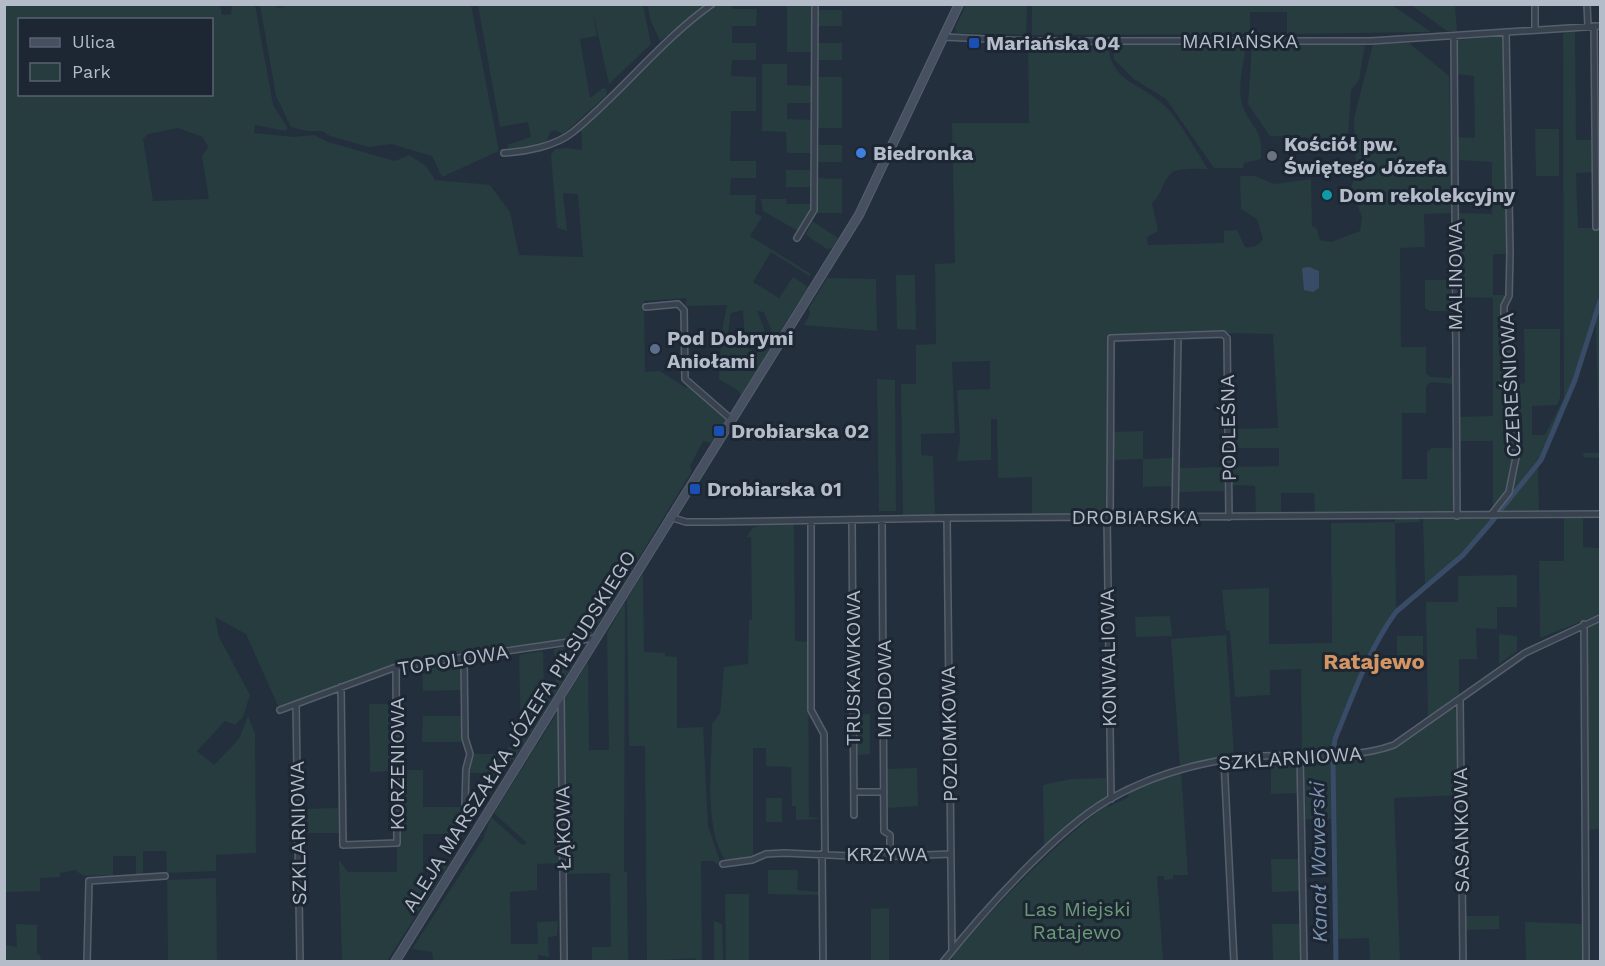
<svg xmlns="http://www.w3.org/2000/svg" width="1605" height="966" viewBox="0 0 1605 966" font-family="'Work Sans',sans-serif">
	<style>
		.green { fill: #263c3f; fill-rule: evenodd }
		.water { fill: #394c67 }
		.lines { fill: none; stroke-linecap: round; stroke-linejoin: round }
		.canal { stroke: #394c67; stroke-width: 5 }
		.street-casing { stroke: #565f6c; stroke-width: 8 }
		.secondary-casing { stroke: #565f6c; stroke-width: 10 }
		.street { stroke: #38414e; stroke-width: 5 }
		.secondary { stroke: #465061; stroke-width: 8 }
		.transit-dot { fill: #1a4fb4; stroke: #1d2633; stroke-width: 2 }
		.shop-dot { fill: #3f7fe0; stroke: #1d2633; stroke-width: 2 }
		.worship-dot { fill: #6b7280; stroke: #1d2633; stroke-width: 2 }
		.culture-dot { fill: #0f9aa8; stroke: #1d2633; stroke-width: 2 }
		.service-dot { fill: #5c6f8a; stroke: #1d2633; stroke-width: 2 }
		.labels { text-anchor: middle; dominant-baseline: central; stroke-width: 6; stroke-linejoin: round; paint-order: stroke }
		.street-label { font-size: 20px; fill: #b4bcc9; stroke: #1d2633 }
		.poi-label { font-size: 20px; font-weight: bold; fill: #b4bcc9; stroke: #1d2633; text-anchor: start }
		.park-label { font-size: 20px; fill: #6b9a76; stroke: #1d2633 }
		.water-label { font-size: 21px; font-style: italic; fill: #7c92b1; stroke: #1d2633 }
		.quarter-label { font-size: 22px; font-weight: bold; fill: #d59563; stroke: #1d2633 }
	</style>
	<rect width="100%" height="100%" fill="#242f3e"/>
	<path class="green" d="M220 4 222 15 231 14 232 5H255L273 105 287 127 286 131 255 125 254 133 294 137 314 135 328 142 395 161 409 155 426 166 435 180 490 185 510 212 519 255 583 257 578 194 563 193 567 231 557 228 551 155 555 149 568 148 582 150 581 127 683 28 717 5H732L733 9H757L756 26H732V43H756V60H732L731 76 756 77V111H731L730 161H756V178H731L730 195H756L755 213 762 217 750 236 811 274 809 276 771 252 753 282 779 298 793 277 808 287 778 335H773L764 312 757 311 765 331 746 339V347L757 354 764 344 771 347 741 396 739 391 719 379 721 336 727 305 686 306V298L644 301 645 372 660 371 686 388 689 386 727 418 711 443 703 441 690 466 692 471 591 636 398 664 279 708 246 634 215 617 219 637 250 695 243 717 235 725 225 721 197 751 214 765 239 739 248 716 255 733 256 853 216 855V871L167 873 166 851H143V874H136V856H113V875L84 876 75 870 60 873V877L40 878V891L5 892 4 5ZM20 20H212V94H20ZM178 128 203 137 208 147 202 156 209 199 153 201 143 139 148 134ZM743 310 745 339 727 338 731 313Z
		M284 4 471 5 499 151 442 177 432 156 391 144 369 147 330 136 322 131H306L291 127 276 96 260 5H276L277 8 284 7Z
		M478 5H643L651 44 609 84 593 12 597 36 580 39 590 98 603 88 606 89 607 95 563 134 555 130 550 132 547 141 510 150 507 145 531 137 528 122 500 127Z
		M648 5H708L660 41 650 19Z
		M787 5H812L811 52H787Z
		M966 5H1027L1026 35 957 33 955 28Z
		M1032 5H1392L1431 32 1287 34V12H1250V34L1032 35Z
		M1411 5H1455L1457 31H1447Z
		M818 10H842V26H818Z
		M1566 30H1575L1576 140H1594V172L1576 173 1578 228H1598L1597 197 1600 196V512L1599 458 1584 457 1583 453H1599L1596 321 1576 381 1538 466 1539 514 1495 513 1511 493 1517 457 1512 385 1525 383 1524 329H1560V398L1557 405 1532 406V435H1545L1564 398 1563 35Z
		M1503 36 1508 254H1493V295H1506L1502 302 1499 333 1507 351 1514 461 1506 494 1493 511V441H1459V417L1493 416V298L1458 297 1457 213 1492 214V162L1457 160V137L1475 138 1474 76 1457 74V40Z
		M818 43H842V60H818Z
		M1409 43 1449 76 1452 213 1424 214 1425 247 1400 248 1401 347H1426V374L1431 377 1450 378 1452 375 1453 384 1431 382 1426 386V413H1402V479H1427V452L1432 448H1451L1454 451V508L1450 511 1403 512 1402 514H1315L1314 493H1281V515H1256L1255 486 1231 485V467L1279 466V448H1231L1230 429 1278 428 1273 334 1225 333 1224 330 1109 335 1108 512 1032 514V477L998 478 997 419H991V460L957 461 960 440 957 390 990 389V361L952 362 955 433 921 434V455L933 456 935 515 903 516 901 384H916V345L936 344 935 264 955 263 952 123H1029L1028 44 1108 45C1111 82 1140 83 1163 104 1178 117 1196 151 1208 169 1198 169 1177 167 1170 174 1162 183 1162 194 1152 203L1158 231 1147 237 1148 245 1224 243V231L1237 230 1245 247C1253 248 1259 245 1263 239L1257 219 1241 209 1240 176H1255L1274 184 1311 179 1312 226 1317 229 1320 240 1331 242 1360 231 1362 217 1351 188 1356 173 1354 118 1373 44Z
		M1365 44 1359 80 1351 90 1348 139 1270 136 1248 104 1252 45Z
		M1114 45H1246C1244 63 1236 91 1243 107 1254 132 1263 128 1261 159L1244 163 1243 168H1214L1166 99 1134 79 1114 59Z
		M762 64H787V85L812 86 811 103H787V119L811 120V153H787L786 132 762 131Z
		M818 77H842V128H817Z
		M1535 129H1559V176H1536Z
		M817 145H842V162H817Z
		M786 170H811V187H786Z
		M817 178 842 179V213H817Z
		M761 199H786L787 204H811V211L798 231 763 211Z
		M812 221 838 238 832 248 827 249 806 235Z
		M896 275H915L916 330 897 329Z
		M827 278 876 279 877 331 804 325 810 314 809 308Z
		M1425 280H1452L1450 311H1430L1425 308Z
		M877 379 895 380 896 511H879Z
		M1143 431V459L1173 458 1172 486 1143 487V459L1113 460V432Z
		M1224 467V491L1179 492V468Z
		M1564 517H1583V547L1599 548 1600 614 1540 638 1539 561H1564Z
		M1395 518H1419L1420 522 1395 523 1396 608 1425 584 1423 518H1498C1468 558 1427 581 1394 617 1372 642 1349 710 1335 743V754L1302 753 1301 669 1270 670V695L1235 697 1230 631 1226 630 1222 590 1269 588V644L1332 643 1331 523 1395 522Z
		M764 524H794L795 641 808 642 809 817 822 819 796 820V806H792L791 767 766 766V748H753V857L727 862C703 833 712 761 712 724L720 713 724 667 748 664 749 620 752 619 751 537H747L752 528Z
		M643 573 644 652 665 653V656L677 657V728L703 727 708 826 722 867 713 861H701L702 961H696L695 958 647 961 645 746H629L627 599Z
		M1517 575V607H1497V629L1476 628 1477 659H1459V694L1428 718 1426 602H1458V576Z
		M625 602 624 872H627L628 961H632H592V947H611L610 873 565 874 563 702 588 662 589 750H609L607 633Z
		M1170 616 1172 636 1136 637 1135 617Z
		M1600 620V829L1588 830 1586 629Z
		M1499 634 1517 636V651L1499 664Z
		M1226 635 1234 755 1180 766 1171 639Z
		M1397 636H1423V667H1397Z
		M569 646 583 648 514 760 508 758V747H515L521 736 519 655 543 651 544 690H556L554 649Z
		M462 663V690L423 691 422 667Z
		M369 704H393V771L370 772Z
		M1454 708 1458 712 1459 795 1394 798 1400 961H1370L1369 938 1338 939V961H1333L1332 819H1304L1303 762 1306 759C1337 760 1364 757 1394 747V750Z
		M557 713H559L562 863 537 864V890L510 892 511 944H538L537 922 558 921 557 936 548 937 549 957 538 955V962L433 961 432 952 412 949 483 839 491 817 522 845 527 843 494 813Z
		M870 714V754L856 755 854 715Z
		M423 716H462V742H422Z
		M472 754H504V768L486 795V773H468Z
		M1271 757 1295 758 1298 761 1299 793 1271 794Z
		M917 768 918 806 887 808V769Z
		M399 770H423V807H463L461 834H423V890L441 864 448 866 387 961H342L339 860 348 872H397V846L400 845Z
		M1181 771 1188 875H1173V879L1164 880V876H1157L1163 961 952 962 953 952C1003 900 1050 847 1108 804V807L1129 797 1128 793 1159 778Z
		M1106 778 1107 797 1044 848 1043 785 1071 779Z
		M766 798H782V822H766Z
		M338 808 339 833H301V809Z
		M1271 859H1300V891L1272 892Z
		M768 870H798L797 890 820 892V895L768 894Z
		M216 878 217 961H168L167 880Z
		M725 894H749V961H726Z
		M889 908V961H871V909Z
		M1465 916H1499V929L1465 930Z
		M714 921 722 924 723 961H714Z
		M1525 922 1586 924 1583 935V961L1506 962 1526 960Z
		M16 924 37 925V954L40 955 41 961H5V945L17 947Z
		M1272 924H1300L1301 961H1273Z"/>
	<path class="water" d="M1309 267 1319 271V288L1313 292 1304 290 1302 268Z"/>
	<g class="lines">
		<path class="canal" d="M1498 513 1541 460 1575 380 1600 301
			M1333 753 1335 739C1353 696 1368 650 1396 612L1463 555 1494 519
			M1333 761 1336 962"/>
		<defs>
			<path id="street" d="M1535 4V29
				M1587 4 1588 26
				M1594 26 1596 227
				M1454 36 1457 516
				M944 37 1031 41H1371L1600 26
				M504 153C525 152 556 146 573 132 622 92 660 41 712 4
				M797 238 814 210 815 4
				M646 307 678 304 684 310 685 379 732 420
				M1491 515 1509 492 1516 457 1511 420 1510 355 1504 339V306L1509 296 1510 253 1506 32
				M670 517 686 522H715L947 518 1600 514
				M947 518 952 950
				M1107 518 1111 799
				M1110 518 1111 338 1223 334 1227 338 1229 517
				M1175 518 1178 336
				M882 520 884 831 890 835V856
				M811 521V710L824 734 825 854
				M852 521 854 815
				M1584 624 1586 962
				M464 657 465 738 470 754 466 769 465 806
				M341 687 343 845 397 843 396 667
				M561 696 564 962
				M1460 699 1463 962
				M296 704 300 962
				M280 710 396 667 596 638
				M1300 755 1304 962
				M1224 760 1234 962
				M854 792H884
				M822 854 823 962
				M723 864 752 860 766 854 784 853 873 857 951 854
				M87 962 89 881 165 876
				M943 962C982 913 1055 831 1108 800 1148 777 1191 764 1237 758 1289 751 1343 763 1394 745L1525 653 1600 618"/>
			<path id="secondary" d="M395 962 859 215 959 4"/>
		</defs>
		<use href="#street" class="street-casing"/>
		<use href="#secondary" class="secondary-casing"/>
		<use href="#street" class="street"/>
		<use href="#secondary" class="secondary"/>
	</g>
	<g class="transit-dot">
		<rect x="968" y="37" width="12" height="12" rx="3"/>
		<rect x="713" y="425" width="12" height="12" rx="3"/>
		<rect x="689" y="483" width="12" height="12" rx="3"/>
	</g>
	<circle class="shop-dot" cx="861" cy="153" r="6"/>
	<circle class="worship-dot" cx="1272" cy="156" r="6"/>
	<circle class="culture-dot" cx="1327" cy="195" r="6"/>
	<circle class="service-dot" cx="655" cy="349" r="6"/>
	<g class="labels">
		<g class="street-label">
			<text x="1240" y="41">MARIAŃSKA</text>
			<text transform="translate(1455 276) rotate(-90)">MALINOWA</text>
			<text transform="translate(1510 385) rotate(-93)">CZEREŚNIOWA</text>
			<text transform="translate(1228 428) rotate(-91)">PODLEŚNA</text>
			<text x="1135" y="517">DROBIARSKA</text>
			<text transform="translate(1108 658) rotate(-91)">KONWALIOWA</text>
			<text transform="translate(453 660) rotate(-9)">TOPOLOWA</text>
			<text transform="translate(853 668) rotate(-90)">TRUSKAWKOWA</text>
			<text transform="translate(884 689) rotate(-90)">MIODOWA</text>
			<text transform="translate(519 731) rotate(-58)">ALEJA MARSZAŁKA JÓZEFA PIŁSUDSKIEGO</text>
			<text transform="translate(949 734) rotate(-91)">POZIOMKOWA</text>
			<text transform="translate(1290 758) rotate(-4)">SZKLARNIOWA</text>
			<text transform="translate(397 764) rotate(-90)">KORZENIOWA</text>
			<text transform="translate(563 828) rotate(-91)">ŁĄKOWA</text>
			<text transform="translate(1461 830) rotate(-91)">SASANKOWA</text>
			<text transform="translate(298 833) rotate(-91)">SZKLARNIOWA</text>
			<text x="887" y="854">KRZYWA</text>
		</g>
		<g class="poi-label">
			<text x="986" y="43">Mariańska 04</text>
			<text x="1284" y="144">Kościół pw.<tspan x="1284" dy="23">Świętego Józefa</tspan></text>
			<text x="873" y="153">Biedronka</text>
			<text x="1339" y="195">Dom rekolekcyjny</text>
			<text x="667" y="338">Pod Dobrymi<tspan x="667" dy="23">Aniołami</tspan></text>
			<text x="731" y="431">Drobiarska 02</text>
			<text x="707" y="489">Drobiarska 01</text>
		</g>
		<g class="park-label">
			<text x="1077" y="909">Las Miejski<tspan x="1077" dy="23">Ratajewo</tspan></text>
		</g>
		<g class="water-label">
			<text transform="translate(1318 862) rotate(-91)">Kanał Wawerski</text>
		</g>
		<g class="quarter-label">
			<text x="1374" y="661">Ratajewo</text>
		</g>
	</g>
	<rect width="1605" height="966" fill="none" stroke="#b4bcc9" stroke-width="12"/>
	<rect x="18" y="18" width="195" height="78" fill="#1d2633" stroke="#59626f" stroke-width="1.5"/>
	<rect x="30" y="38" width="30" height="9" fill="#465061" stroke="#59626f" stroke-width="1.5"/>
	<text x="72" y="48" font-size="18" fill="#b4bcc9">Ulica</text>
	<rect x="30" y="63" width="30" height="18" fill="#263c3f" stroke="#59626f" stroke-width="1.5"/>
	<text x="72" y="78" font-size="18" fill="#b4bcc9">Park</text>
</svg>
